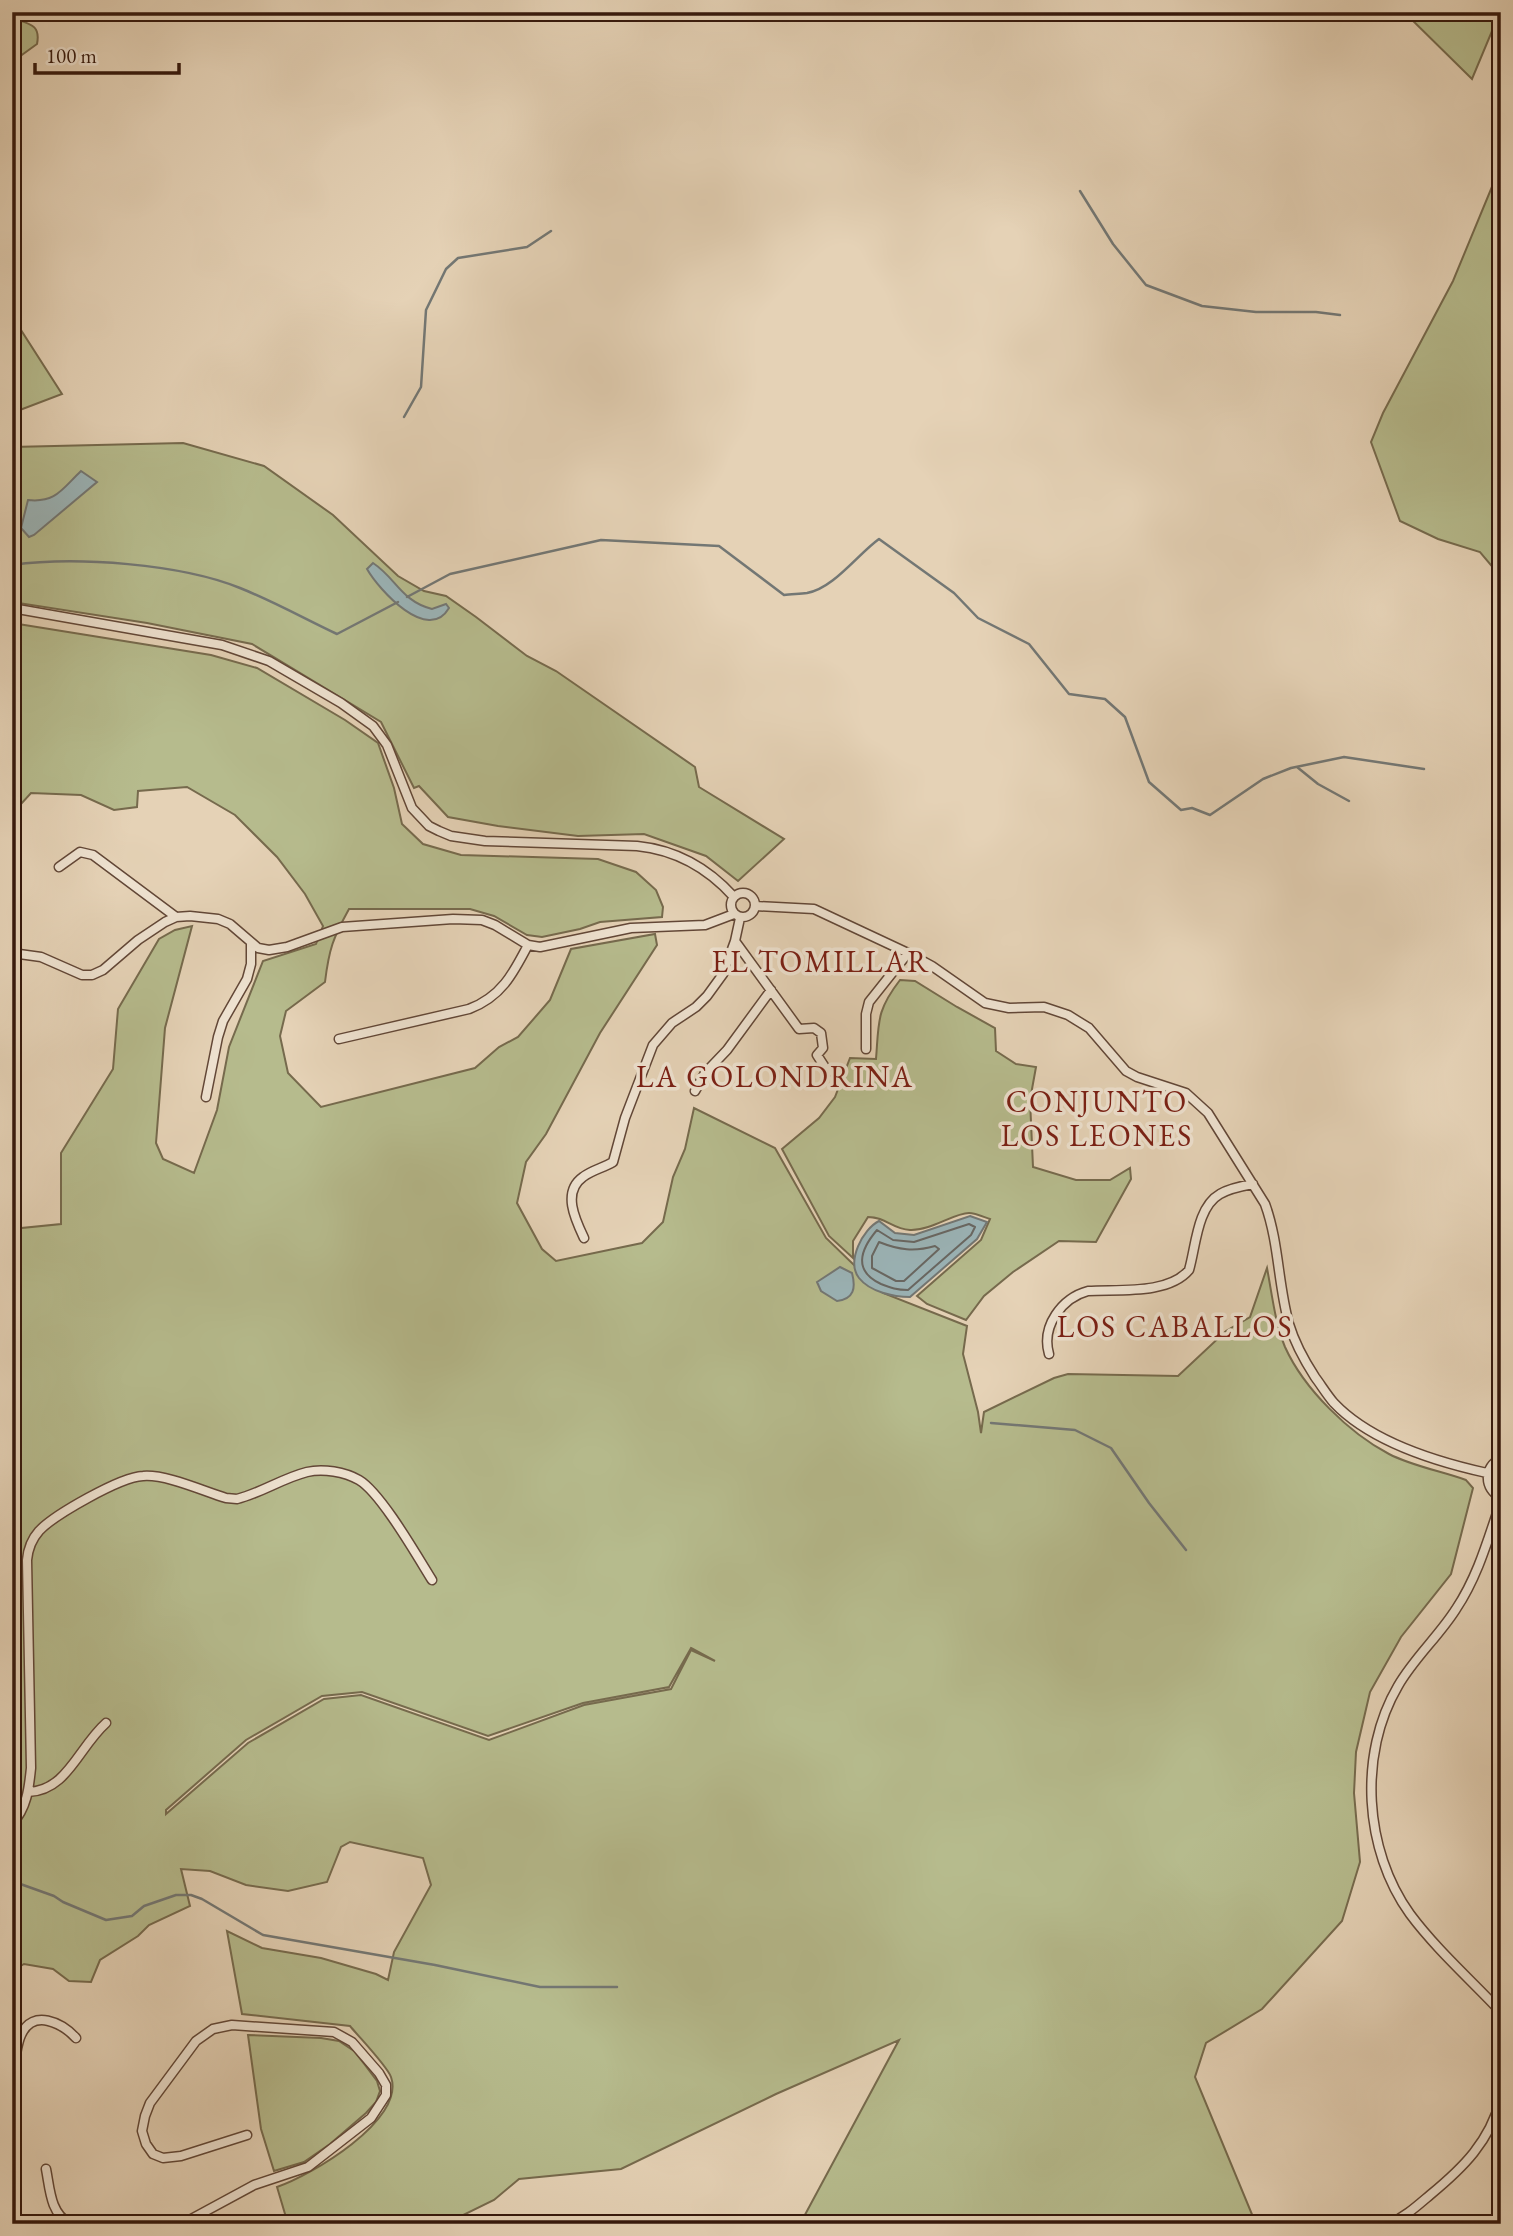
<svg xmlns="http://www.w3.org/2000/svg" width="1513" height="2236" viewBox="0 0 1513 2236" font-family="'EB Garamond',serif">
	<style>
		.green { fill: #b6bb8d; stroke: #766a4d; stroke-width: 2; fill-rule: evenodd }
		.water { fill: #9bb5b9; stroke: #737774; stroke-width: 2 }
		.lines { fill: none; stroke-linecap: round; stroke-linejoin: round }
		.shore { stroke: #686763; stroke-width: 2 }
		.stream { stroke: #737774; stroke-width: 2.5 }
		.minor-casing { stroke: #624737; stroke-width: 11 }
		.minor { stroke: #eee2d0; stroke-width: 8 }
		.labels { text-anchor: middle; dominant-baseline: central; stroke-width: 7; stroke-linejoin: round; paint-order: stroke }
		.neighbourhood-label { font-size: 30px; letter-spacing: 2px; fill: #7a1f14; stroke: #eee2d0 }
	</style>
	<rect width="100%" height="100%" fill="#e5d2b6"/>
	<filter id="stains"><feTurbulence type="fractalNoise" baseFrequency=".00286" numOctaves="4"/><feColorMatrix values="0 0 0 0 .2 0 0 0 0 .09 0 0 0 0 .02 0 0 0 .5 -.17"/></filter>
	<radialGradient id="worn" r=".72"><stop offset=".6" stop-color="#630" stop-opacity="0"/><stop offset="1" stop-color="#630" stop-opacity=".3"/></radialGradient>
	<path class="green" d="M1404 12H1500L1472 79Z
		M12 18C29 24 41 24 37 44L12 62Z
		M1501 165V583L1496 571 1480 552 1438 539 1400 521 1371 442 1383 413 1453 281Z
		M12 322 19 327 62 394 12 413Z
		M183 443 264 466 333 515 398 576 424 591 446 596 476 617 527 656 556 671 695 767 699 787 784 839 738 881 706 856 644 834 578 836 498 826 448 817 419 786 414 788 381 722 252 644 147 623 12 602V447Z
		M12 623 211 655 257 668 345 720 378 743 394 788 402 824 423 844 461 855 598 859 636 872 656 890 663 907 662 917 600 922 580 929 542 937 527 935 494 916 470 909H349C333 938 329 949 325 982L286 1011 280 1036 288 1073 321 1107 475 1068 499 1047 518 1037 550 1000 571 949 655 934 657 945 600 1033 546 1134 526 1162 517 1203 542 1249 556 1261 642 1243 663 1222 673 1177 685 1149 694 1108 775 1148 826 1238 883 1293 967 1326 963 1354 978 1412 981 1433 984 1412 1054 1378 1068 1374 1178 1376 1226 1331 1250 1317 1267 1268C1272 1294 1275 1323 1285 1347 1304 1389 1349 1433 1389 1454 1412 1466 1441 1471 1466 1480L1473 1488 1451 1574 1401 1637 1370 1692 1356 1752 1354 1793 1360 1862 1342 1921 1262 2009 1206 2043 1195 2077 1256 2224H800L899 2040 776 2094 621 2169 519 2179 494 2200 445 2224H288L277 2187C310 2176 406 2120 391 2077 387 2066 359 2037 350 2026L242 2014 227 1931 262 1948 321 1958 376 1974 388 1980 394 1952 431 1885 423 1858 350 1842 341 1847 327 1882 288 1891 246 1885 210 1871 181 1869 190 1906 149 1925 138 1936 100 1960 91 1982 69 1981 53 1969 24 1964 12 1971V1229L61 1224V1153L113 1069 118 1009 159 939 175 930 192 926 165 1028 156 1143 163 1159 194 1173 217 1110 229 1047 263 961 316 944 323 926 305 894 277 857 235 815 187 787 138 791 137 807 114 810 81 795 31 793 20 805 12 820ZM691 1648 715 1661 691 1650 671 1689 584 1705 489 1740 361 1695 324 1699 248 1743 166 1814V1810L246 1740 322 1696 362 1692 488 1736 583 1703 669 1687Z
		M900 980 915 981 957 1007 995 1028 996 1051 1016 1064 1036 1067 1030 1100 1033 1167 1076 1180H1110L1130 1168 1131 1179 1096 1242 1059 1241 1013 1272 984 1296 966 1320 927 1304 917 1296 981 1240 990 1219C984 1217 975 1213 969 1213 954 1213 930 1231 910 1230 892 1229 886 1217 868 1217L853 1241V1258L829 1236 782 1149 819 1118 835 1097 850 1058 876 1059C879 1022 876 1011 900 980Z
		M248 2035 321 2038 339 2041 354 2051 365 2065 377 2081 380 2091 376 2102 366 2113 330 2144 304 2162 274 2171 261 2129Z"/>
	<path class="water" d="M81 471 97 482 34 535 29 537 21 528 28 500C56 503 62 489 81 471Z
		M373 563C396 578 401 601 432 609L446 604 449 608C428 644 379 590 367 569Z
		M970 1216 987 1222 977 1239 910 1297C894 1297 870 1292 859 1278 846 1261 863 1229 879 1221L895 1233 914 1235Z
		M840 1267 852 1273C856 1288 854 1299 837 1301L821 1291 817 1282Z"/>
	<g class="lines">
		<path class="shore" d="M969 1224 975 1227 971 1235 908 1290C897 1290 891 1288 881 1284 853 1271 860 1250 877 1230L893 1240 914 1242Z
			M879 1242C899 1250 914 1252 935 1246L939 1249 904 1281H896L872 1268V1256Z"/>
		<path class="stream" d="M1080 191 1113 244 1146 285 1202 306 1256 312H1316L1340 315
			M404 417 421 387 426 310 446 269 458 258 527 247 551 231
			M12 565C76 556 181 564 240 588 273 601 305 619 337 634L398 602
			M407 597 450 574 601 540 719 546 784 595C791 594 799 594 807 593 833 589 858 554 879 539L954 593 978 618 1029 644 1069 694 1105 699 1125 717 1149 782 1181 810 1192 808 1210 815 1263 779 1291 768 1344 757 1424 769
			M1297 767 1318 784 1349 801
			M991 1423 1075 1430 1111 1448 1149 1503 1186 1550
			M12 1881 54 1896 63 1902 106 1920 132 1916 144 1906 176 1895H191L202 1899 263 1935 435 1965 540 1987H617"/>
		<defs>
			<path id="minor" d="M12 608 222 645 269 661 341 703 373 726 387 745 412 808 429 826 439 831 451 836 485 841 637 846C676 850 708 868 734 897
				M59 867 80 852 93 855 176 917
				M731 905a12 12 0 1 1 24 0a12 12 0 1 1-24 0Z
				M755 906 814 909 908 953 932 966 985 1003 1009 1008 1044 1007 1068 1015 1089 1028 1126 1071 1137 1077 1186 1093 1208 1113 1265 1204C1279 1242 1278 1285 1289 1324 1295 1344 1304 1360 1315 1377 1321 1385 1327 1395 1334 1403 1370 1441 1437 1462 1487 1473
				M740 918 735 941 799 1029 814 1028 821 1033 823 1048 817 1055 828 1072
				M12 953 41 957 82 975H92L103 970 138 940 165 922 176 917 190 916 218 919 230 924 258 948 269 950 287 947 342 927 453 919 482 920 495 925 528 945 540 947 631 928 705 925 734 914
				M339 1039 469 1009C501 997 513 974 528 945
				M866 1049V1014L869 1002 908 953
				M695 1091 705 1073 727 1050 771 990
				M206 1097 218 1037 223 1021 247 979 251 964V943
				M584 1238C575 1219 562 1192 583 1177 592 1170 603 1168 613 1162L625 1118 653 1045 672 1023 696 1007 707 996 723 974 735 941
				M1049 1354C1041 1326 1062 1298 1088 1291 1118 1289 1168 1295 1189 1270 1196 1246 1197 1207 1220 1194 1230 1188 1242 1186 1253 1184
				M1501 1458C1483 1468 1484 1488 1501 1498
				M1501 1501C1488 1539 1478 1576 1456 1609 1439 1636 1414 1658 1398 1686 1358 1754 1364 1850 1410 1914 1436 1949 1471 1980 1501 2012
				M28 1792C67 1791 78 1748 106 1723
				M12 1824C27 1808 29 1788 31 1768L27 1560C28 1549 31 1540 39 1531 54 1515 120 1477 143 1476 166 1474 203 1491 226 1498L237 1499C261 1493 283 1478 307 1472 323 1468 345 1472 359 1480 381 1493 417 1556 432 1580
				M12 2068C17 2057 16 2046 21 2035 33 2008 62 2023 76 2038
				M46 2169C50 2189 50 2213 70 2224
				M182 2224 254 2185 308 2167 371 2118 386 2095V2085L379 2073 352 2042 334 2032 232 2025 213 2029 196 2041 150 2103 145 2116 142 2131 146 2144 153 2154 163 2158 181 2156 247 2135
				M1389 2224C1405 2217 1417 2206 1430 2195 1464 2167 1489 2142 1501 2099"/>
		</defs>
		<use href="#minor" class="minor-casing"/>
		<use href="#minor" class="minor"/>
	</g>
	<g class="labels">
		<g class="neighbourhood-label">
			<text x="821" y="961">EL TOMILLAR</text>
			<text x="775" y="1076">LA GOLONDRINA</text>
			<text x="1097" y="1101">CONJUNTO<tspan x="1097" dy="34">LOS LEONES</tspan></text>
			<text x="1175" y="1326">LOS CABALLOS</text>
		</g>
	</g>
	<rect width="1513" height="2236" fill="none" stroke="#e5d2b6" stroke-width="42"/>
	<rect x="14" y="14" width="1485" height="2208" fill="none" stroke="#36190d" stroke-width="3.5"/>
	<rect x="21" y="21" width="1471" height="2194" fill="none" stroke="#36190d" stroke-width="2"/>
	<path d="M35 63v10h144v-10" fill="none" stroke="#36190d" stroke-width="3.5"/>
	<text x="46" y="63" font-size="21" fill="#36190d" stroke="#eee2d0" stroke-width="5" paint-order="stroke">100 m</text>
	<rect width="100%" height="100%" filter="url(#stains)"/>
	<rect width="100%" height="100%" fill="url(#worn)"/>
</svg>
